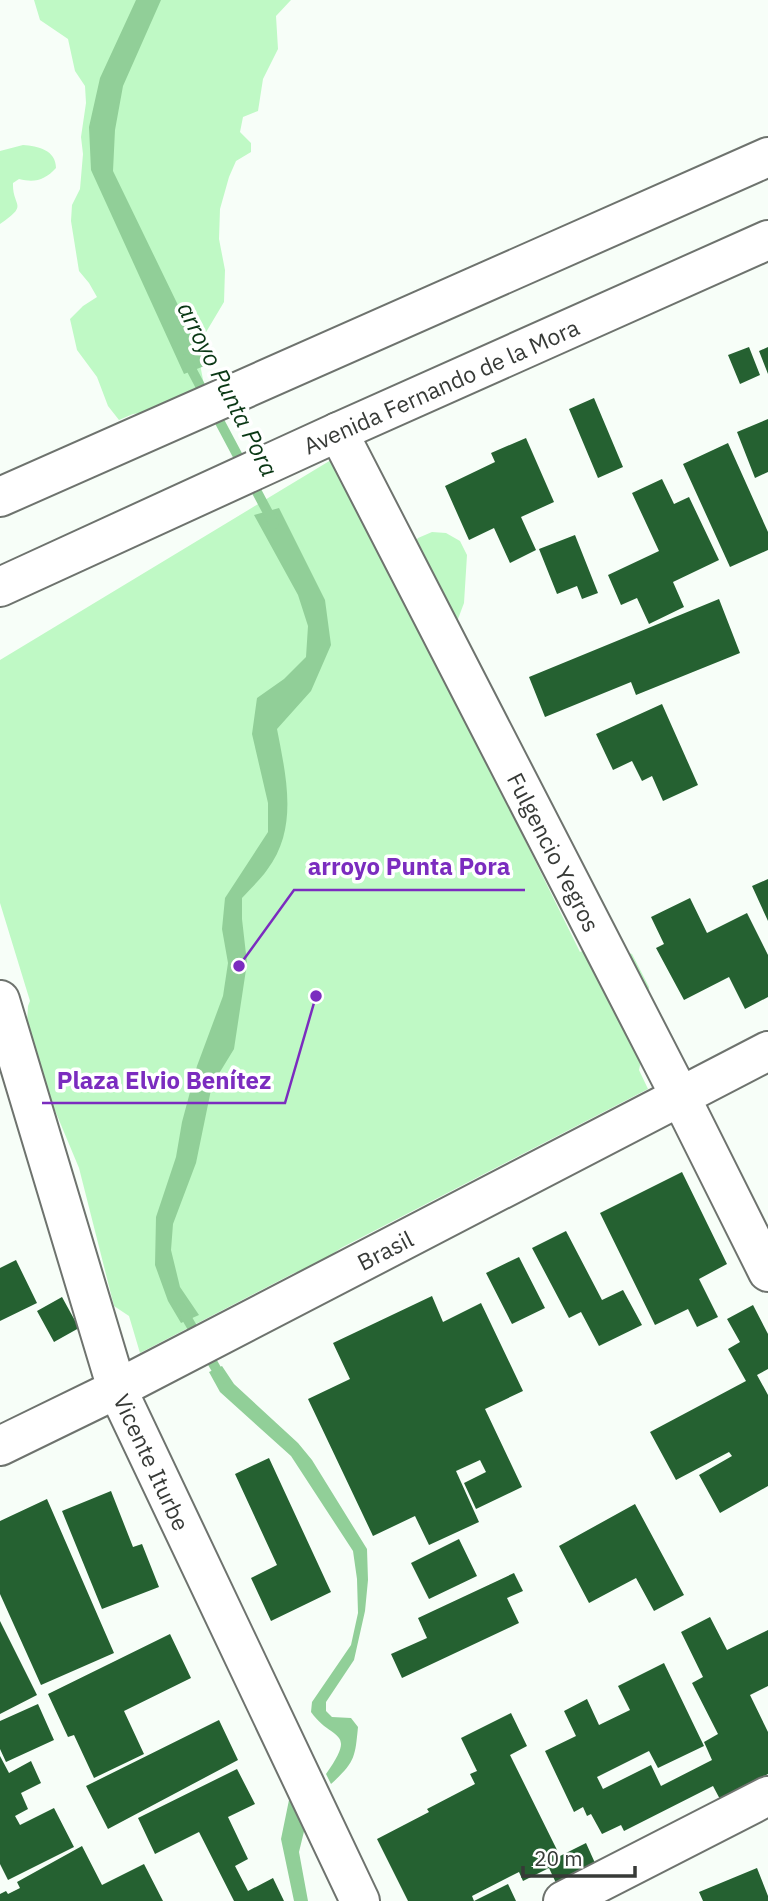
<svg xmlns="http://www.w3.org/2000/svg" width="768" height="1901" viewBox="0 0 768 1901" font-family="'IBM Plex Sans',sans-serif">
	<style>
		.green { fill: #bff9c5 }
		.water { fill: #91cf98 }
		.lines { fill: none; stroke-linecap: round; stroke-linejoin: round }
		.stream { stroke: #91cf98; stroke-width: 10 }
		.building { fill: #256131 }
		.street-casing { stroke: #6e736e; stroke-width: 42 }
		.secondary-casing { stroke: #6e736e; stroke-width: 42 }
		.street { stroke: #fff; stroke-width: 38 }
		.secondary { stroke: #fff; stroke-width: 38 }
		.labels { text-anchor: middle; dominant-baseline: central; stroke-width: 7; stroke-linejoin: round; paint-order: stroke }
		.street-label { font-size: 23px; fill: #373a37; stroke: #fff }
		.water-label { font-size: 24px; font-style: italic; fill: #0a3815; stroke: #fff }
		.leader { fill: none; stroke: #7b2cbf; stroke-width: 2.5 }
		.callout-dot { fill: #7b2cbf; stroke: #fff; stroke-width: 2.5 }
		.callout-label { font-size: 24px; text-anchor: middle; font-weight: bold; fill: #7b2cbf; stroke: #fff; stroke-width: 7; stroke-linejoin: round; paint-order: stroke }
	</style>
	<rect width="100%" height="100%" fill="#f7fef8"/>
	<path class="green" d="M34 0H291L276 16 278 49 263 79 258 111 243 117 240 132 251 143V152L236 161 229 177 220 209 219 239 225 270 224 302 199 344V359L205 390 149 412 133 414 119 420 108 406 97 377 77 350 70 319 83 306 97 297 89 283 79 271 71 221 72 205 80 189 83 154 81 137 86 103 85 86 75 71 68 39 40 20Z
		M23 145C38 146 56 150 56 168 45 180 35 183 19 179L13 183C12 207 30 204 0 224V151Z
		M336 457 393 571 418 538 432 532 446 533 460 541 467 555 464 603 452 635 434 656 580 952C594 944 617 948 632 954L649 987 650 1019 639 1070 648 1089 341 1248 313 1268 294 1273 140 1353 129 1316 114 1306 79 1168 26 1041 28 1006 30 1001 0 903V660Z"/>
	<path class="water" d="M136 0H161L123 86 115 130 113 171 207 365 184 374 91 170 89 127 100 78Z
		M279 508 325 600 331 645 311 691 277 729C286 776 299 828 267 870 260 880 250 889 242 898V919L247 963 234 1049 212 1085 196 1163 173 1224 171 1250 180 1287 199 1315 181 1323 168 1301 155 1265 156 1217 176 1157 182 1122 197 1066 223 996 228 963 222 929 225 898 268 832V803L252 734 257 698 284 679 306 657 308 626 298 595 254 515Z
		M222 1366 234 1384 298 1443 312 1460 367 1549 368 1580 365 1611 354 1660 326 1702V1711L332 1717 351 1718 358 1727C355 1758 355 1762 331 1784L326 1774C358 1728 332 1742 311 1712L312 1702 351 1645 358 1613 357 1579 353 1551 291 1456 220 1392 209 1372Z
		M297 1797 307 1819 299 1852 308 1901H294L281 1839 289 1800Z"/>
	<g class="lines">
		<path class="stream" d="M186 359 206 397
			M214 411 274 524
			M181 1308 222 1379"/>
	</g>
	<path class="building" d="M749 347 760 375 740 384 728 355Z
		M768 347V374L759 351Z
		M594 398 623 467 598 478 569 409Z
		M768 419V472L755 478 737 432Z
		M526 438 554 502 521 517 536 550 510 563 494 528 469 540 445 486 495 462 491 453Z
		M728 443 768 532V550L730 567 683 464Z
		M662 479 674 504 689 497 719 560 673 582 684 607 649 624 637 598 621 605 608 575 659 551 632 493Z
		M575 535 598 593 582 599 577 586 557 594 539 549Z
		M719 599 740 653 636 695 631 682 545 717 529 677Z
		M662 704 698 785 663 801 652 776 642 781 632 761 613 770 596 734Z
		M768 879V921L752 886Z
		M690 898 707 933 747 913 768 955V997L745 1009 729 977 684 1000 656 948 664 944 651 917Z
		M682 1172 727 1264 699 1279 718 1317 697 1327 688 1309 655 1325 600 1213Z
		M566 1231 602 1300 623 1290 642 1325 599 1346 581 1312 569 1318 532 1248Z
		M519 1257 545 1308 512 1324 486 1273Z
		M16 1260 37 1303 0 1321V1268Z
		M432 1296 443 1322 481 1303 523 1391 485 1409 522 1487 476 1509 464 1483 486 1472 480 1460 456 1471 479 1522 429 1545 415 1516 373 1536 308 1399 350 1379 333 1343Z
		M62 1297 79 1328 54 1342 37 1311Z
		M753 1305 768 1334V1369L757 1375 768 1395V1486L720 1513 699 1475 732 1456 729 1452 676 1480 650 1432 746 1381 728 1349 740 1342 727 1319Z
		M269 1458 331 1592 271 1621 251 1578 277 1565 235 1474Z
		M111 1491 133 1547 142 1544 159 1587 102 1609 62 1511Z
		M47 1499 114 1653 41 1685 0 1594V1521Z
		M635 1504 684 1595 654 1611 636 1578 589 1603 559 1546Z
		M459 1539 477 1576 429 1599 411 1563Z
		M514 1573 523 1591 507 1598 519 1623 402 1678 391 1654 427 1638 418 1618Z
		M710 1617 727 1650 768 1630V1686L750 1695 768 1732V1774L744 1786 746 1791 722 1803 713 1786 624 1831 621 1825 602 1834 591 1814 587 1816 583 1807 574 1812 545 1751 576 1736 564 1711 587 1699 599 1725 630 1710 618 1686 664 1663 704 1746 658 1768 649 1751 597 1777 603 1789 651 1765 661 1786 712 1760 704 1742 718 1734 692 1683 703 1677 681 1632Z
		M0 1621 37 1695 0 1714Z
		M170 1634 191 1678 124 1711 144 1754 94 1778 74 1735 68 1737 48 1694Z
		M38 1704 54 1740 6 1762 0 1749V1721Z
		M511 1713 527 1746 510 1755 560 1856 586 1843 595 1863 556 1883 549 1868 523 1881 519 1872 472 1896 474 1901H408L377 1839 429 1812 427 1809 475 1784 470 1774 477 1771 461 1738Z
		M219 1720 238 1760 108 1829 86 1786Z
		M0 1756 9 1773 31 1761 41 1783 21 1793 28 1809 15 1816 20 1825 54 1808 74 1847 8 1880 0 1864Z
		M237 1769 255 1804 228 1817 248 1859 235 1866 248 1891 273 1878 284 1901H234L199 1832 155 1854 138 1818Z
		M82 1846 102 1885 144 1864 163 1901H0V1894L6 1891 8 1894 20 1888 17 1882Z
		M757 1868 768 1896V1901H703L699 1892Z
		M508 1884 516 1901H474Z"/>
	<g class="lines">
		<defs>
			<path id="street" d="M338 432 680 1096 768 1272
				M0 1000 117 1389 360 1901
				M0 1446 117 1389 768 1051
				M563 1901 768 1796"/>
			<path id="secondary" d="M0 497 768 157
				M0 587 338 432 768 240"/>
		</defs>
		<use href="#street" class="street-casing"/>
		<use href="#secondary" class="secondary-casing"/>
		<use href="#street" class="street"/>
		<use href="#secondary" class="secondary"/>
	</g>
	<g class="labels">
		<g class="street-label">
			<text transform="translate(441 386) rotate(-24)">Avenida Fernando de la Mora</text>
			<text transform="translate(554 852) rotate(63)">Fulgencio Yegros</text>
			<text transform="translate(385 1250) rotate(-27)">Brasil</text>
			<text transform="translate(152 1462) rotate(65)">Vicente Iturbe</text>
		</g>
		<g class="water-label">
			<text transform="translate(228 389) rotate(63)">arroyo Punta Pora</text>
		</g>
	</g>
	<path class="leader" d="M239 966L294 890H525M316 996L285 1103H42"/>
	<g class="callout-dot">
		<circle cx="239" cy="966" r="7"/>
		<circle cx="316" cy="996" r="7"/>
	</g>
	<g class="callout-label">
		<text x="409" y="875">arroyo Punta Pora</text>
		<text x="164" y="1089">Plaza Elvio Benítez</text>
	</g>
	<path d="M523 1866v10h112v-10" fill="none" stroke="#373a37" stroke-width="3.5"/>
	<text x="534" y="1866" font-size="21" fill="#373a37" stroke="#ffffff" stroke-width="5" paint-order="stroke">20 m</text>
</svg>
